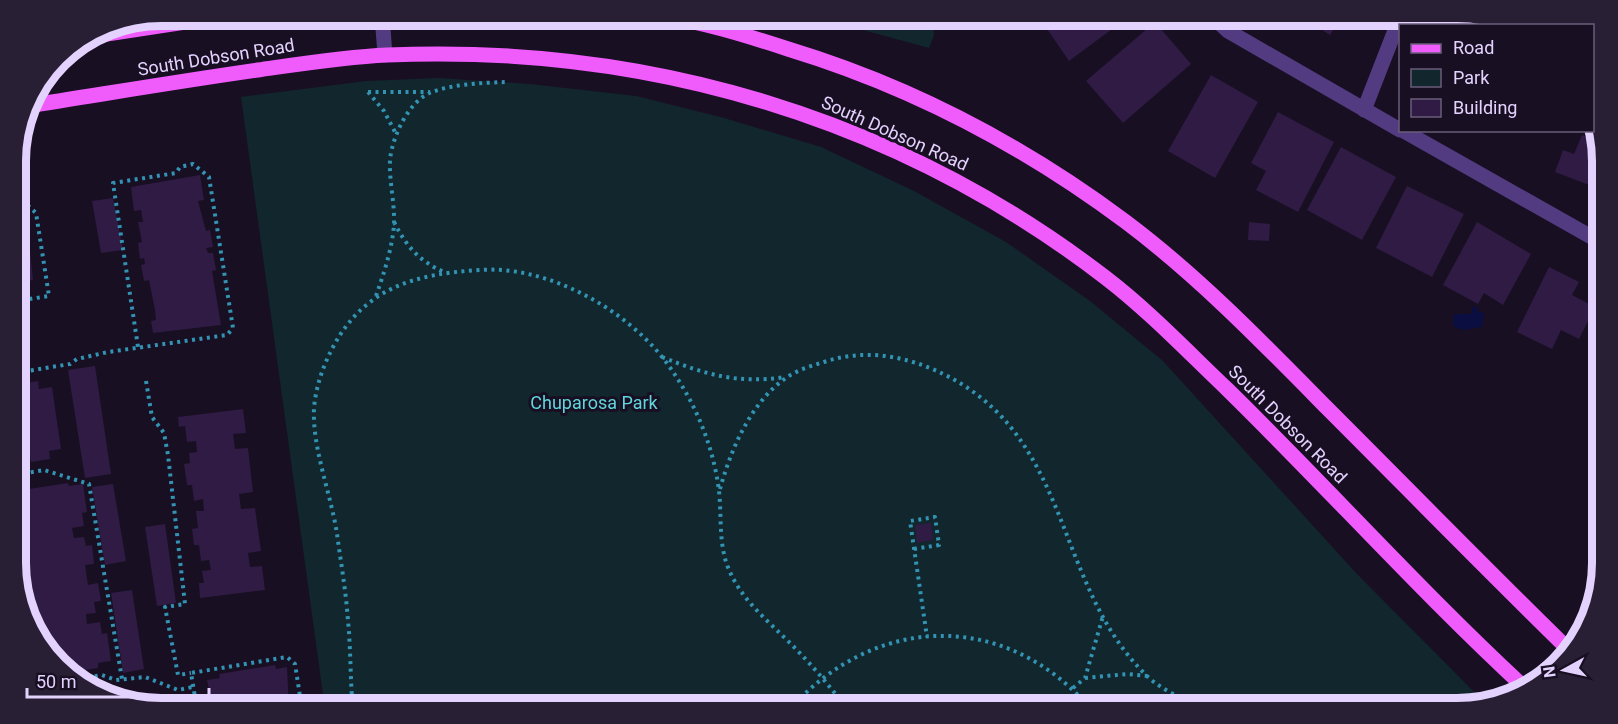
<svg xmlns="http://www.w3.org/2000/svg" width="1618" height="724" viewBox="0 0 1618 724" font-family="Roboto,sans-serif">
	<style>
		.green { fill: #12262d }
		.water { fill: #0b0e40 }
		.building { fill: #2f1b43 }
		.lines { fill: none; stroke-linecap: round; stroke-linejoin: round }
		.path { stroke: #3293b2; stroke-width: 4; stroke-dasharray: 3 4.5; stroke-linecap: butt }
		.minor { stroke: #523b81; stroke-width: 15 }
		.major { stroke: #ef5cfb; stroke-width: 15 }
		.labels { text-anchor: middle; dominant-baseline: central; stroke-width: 6; stroke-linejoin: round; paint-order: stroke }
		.street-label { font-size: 18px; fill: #e4d2fe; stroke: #180f23 }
		.park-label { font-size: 18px; fill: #5fd6dc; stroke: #180f23 }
		.rim { fill: none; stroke: #e4d2fe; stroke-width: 8 }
	</style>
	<rect width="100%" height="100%" fill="#180f23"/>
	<path class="green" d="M808 15H931L934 35 929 48Z
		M439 78 530 84 636 96 724 118 821 147 914 191 1006 242 1090 301 1163 361 1357 574 1485 703 1467 709H325L241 97 366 81Z"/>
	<path class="water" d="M1473 306 1477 307 1478 312 1484 313 1482 327 1463 330 1453 326 1454 314H1471Z"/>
	<path class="building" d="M1039 15H1131L1069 61 1038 16Z
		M1299 15H1343L1330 35Z
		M1467 17 1505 24V26H1465Z
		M1155 22 1191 64 1123 123 1086 81Z
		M1211 75 1258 102 1215 178 1168 151Z
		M1278 112 1334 142 1298 212 1256 190 1266 171 1251 163Z
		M1597 130 1602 142V190L1555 172 1563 150 1574 154 1582 135 1593 139Z
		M1341 147 1396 177 1362 240 1307 210Z
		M200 175 204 200 198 201 206 231 210 230 213 247 206 248 208 253H213L216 270 212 271 221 325 153 333 151 321 156 320 155 310 149 280 144 281 141 265 145 264 144 258 140 259 138 243 142 242 138 222H143L141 210 134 211 131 187Z
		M1407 186 1464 214 1432 277 1376 248Z
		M113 198 123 250 101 253 92 201Z
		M26 211 33 280 21 282 20 277 16 278 15 213Z
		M1249 222 1270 224 1269 241 1248 240Z
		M1477 222 1531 254 1503 305 1484 293 1478 304 1443 285Z
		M1549 267 1579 282 1572 295 1595 307 1579 339 1561 330 1552 349 1517 332Z
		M95 366 111 474 85 478 68 370Z
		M38 381 39 389 52 387 61 449 49 451 50 459 31 462 27 445 20 446 22 461 16 462V401L21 400 20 384Z
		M243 409 246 433 233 434 235 449 248 448 253 492 239 494 241 509 255 508 261 551 248 553 250 567 262 566 265 590 200 598 199 583H204L202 571 211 570 209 560 201 561 199 545H194L192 529 198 528 196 511H204L203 499 194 501 192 485H187L184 464 190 463 189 453 197 452 196 441 187 442 185 426 179 427 178 417Z
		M68 483 69 486 83 484 87 512 82 513 84 526 72 528 74 538 84 537 86 546 92 545 94 564 85 565 88 585 98 583 101 601 94 602 96 613 86 614 87 624 100 622 102 634 107 633 111 661 98 663V668L71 672 45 653 37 632H39L38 622H33L21 595 27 594 24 576 16 577V547L26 545 25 535 16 537V491Z
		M113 484 126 561 105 565 92 487Z
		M931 523 933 540 917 543 915 525Z
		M165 524 176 603 157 606 145 527Z
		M132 590 144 669 123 673 111 593Z
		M275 665 276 669 287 667 289 709H213L207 680 220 678 219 674Z
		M194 697 196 709H177L175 700Z"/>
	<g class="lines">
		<path class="path" d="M368 92H430
			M368 92 384 111 395 132
			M15 200 21 199 36 213 49 296 16 301
			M394 222C406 246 419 261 444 272
			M376 296C384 273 392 249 394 225 395 203 389 182 390 160 392 137 409 100 432 92 454 84 481 83 505 82
			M662 357C707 375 737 384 786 377
			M16 373 70 364 77 359 108 352 227 335 233 328 209 177 193 164 180 167 176 173 113 183 138 347
			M146 381 152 417 164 433 168 455 185 604 165 607 178 675 191 673
			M16 475 44 470 89 484 122 679
			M720 489C731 449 751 402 786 378 797 370 811 366 824 362 860 350 895 354 930 368 1075 428 1050 581 1146 675 1162 691 1186 700 1206 709
			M914 549 939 545 935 517 910 521 927 637
			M1085 678 1127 674 1147 676
			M80 679 102 675 116 680 145 677 178 690 193 687
			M1073 688 1085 678 1103 616
			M197 709 191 673 287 657 295 664 302 709
			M353 709C350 680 351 651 348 621 346 592 341 563 337 534 331 494 312 448 314 408 316 386 323 366 333 347 365 287 416 274 479 270 546 265 622 307 663 358 693 397 713 443 719 491 722 518 718 547 730 572 743 601 767 620 790 643 811 664 829 685 847 709
			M790 709C876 613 1006 610 1091 709"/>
		<path class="minor" d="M382 15 385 55
			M1211 15 1228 31 1400 130
			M1364 110 1401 15
			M1402 130 1602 243"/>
		<path class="major" d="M656 15C700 21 745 35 788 49 910 86 1024 146 1126 222 1198 276 1263 343 1326 407 1407 488 1486 569 1568 649
			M87 37 231 15
			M27 106C104 94 181 81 258 70 300 64 344 57 387 55 648 44 898 118 1106 278 1149 311 1188 352 1227 389 1328 488 1422 593 1526 689"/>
	</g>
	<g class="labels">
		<g class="street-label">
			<text transform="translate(216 57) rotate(-9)">South Dobson Road</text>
			<text transform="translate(895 133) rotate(24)">South Dobson Road</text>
			<text transform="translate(1288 424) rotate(45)">South Dobson Road</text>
		</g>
		<g class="park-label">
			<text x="594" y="402">Chuparosa Park</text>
		</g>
	</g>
	<path d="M0 0H1618V724H0ZM161 26H1457A135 135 0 0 1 1592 161V563A135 135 0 0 1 1457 698H161A135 135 0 0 1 26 563V161A135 135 0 0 1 161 26Z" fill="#281f35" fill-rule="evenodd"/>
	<path class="rim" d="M161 26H1457A135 135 0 0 1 1592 161V563A135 135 0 0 1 1457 698H161A135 135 0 0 1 26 563V161A135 135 0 0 1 161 26Z"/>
	<rect x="1399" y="24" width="195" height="108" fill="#180f23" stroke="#6a5d7b" stroke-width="1.5"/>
	<rect x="1411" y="44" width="30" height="9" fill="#ef5cfb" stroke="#6a5d7b" stroke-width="1.5"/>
	<text x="1453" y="54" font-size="18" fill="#e4d2fe">Road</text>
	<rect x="1411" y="69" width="30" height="18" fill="#12262d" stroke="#6a5d7b" stroke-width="1.5"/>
	<text x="1453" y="84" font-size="18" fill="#e4d2fe">Park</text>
	<rect x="1411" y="99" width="30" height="18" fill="#2f1b43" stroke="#6a5d7b" stroke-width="1.5"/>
	<text x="1453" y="114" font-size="18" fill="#e4d2fe">Building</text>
	<g transform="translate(1564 670) rotate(262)" stroke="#180f23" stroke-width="4.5" paint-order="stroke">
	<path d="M0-4.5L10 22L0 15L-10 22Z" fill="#e4d2fe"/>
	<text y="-9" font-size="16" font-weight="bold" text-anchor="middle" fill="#e4d2fe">N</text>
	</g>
	<path d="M27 688v9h182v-9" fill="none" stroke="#e4d2fe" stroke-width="3"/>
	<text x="36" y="688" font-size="18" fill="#e4d2fe" stroke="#180f23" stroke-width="4.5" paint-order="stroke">50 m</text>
</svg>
